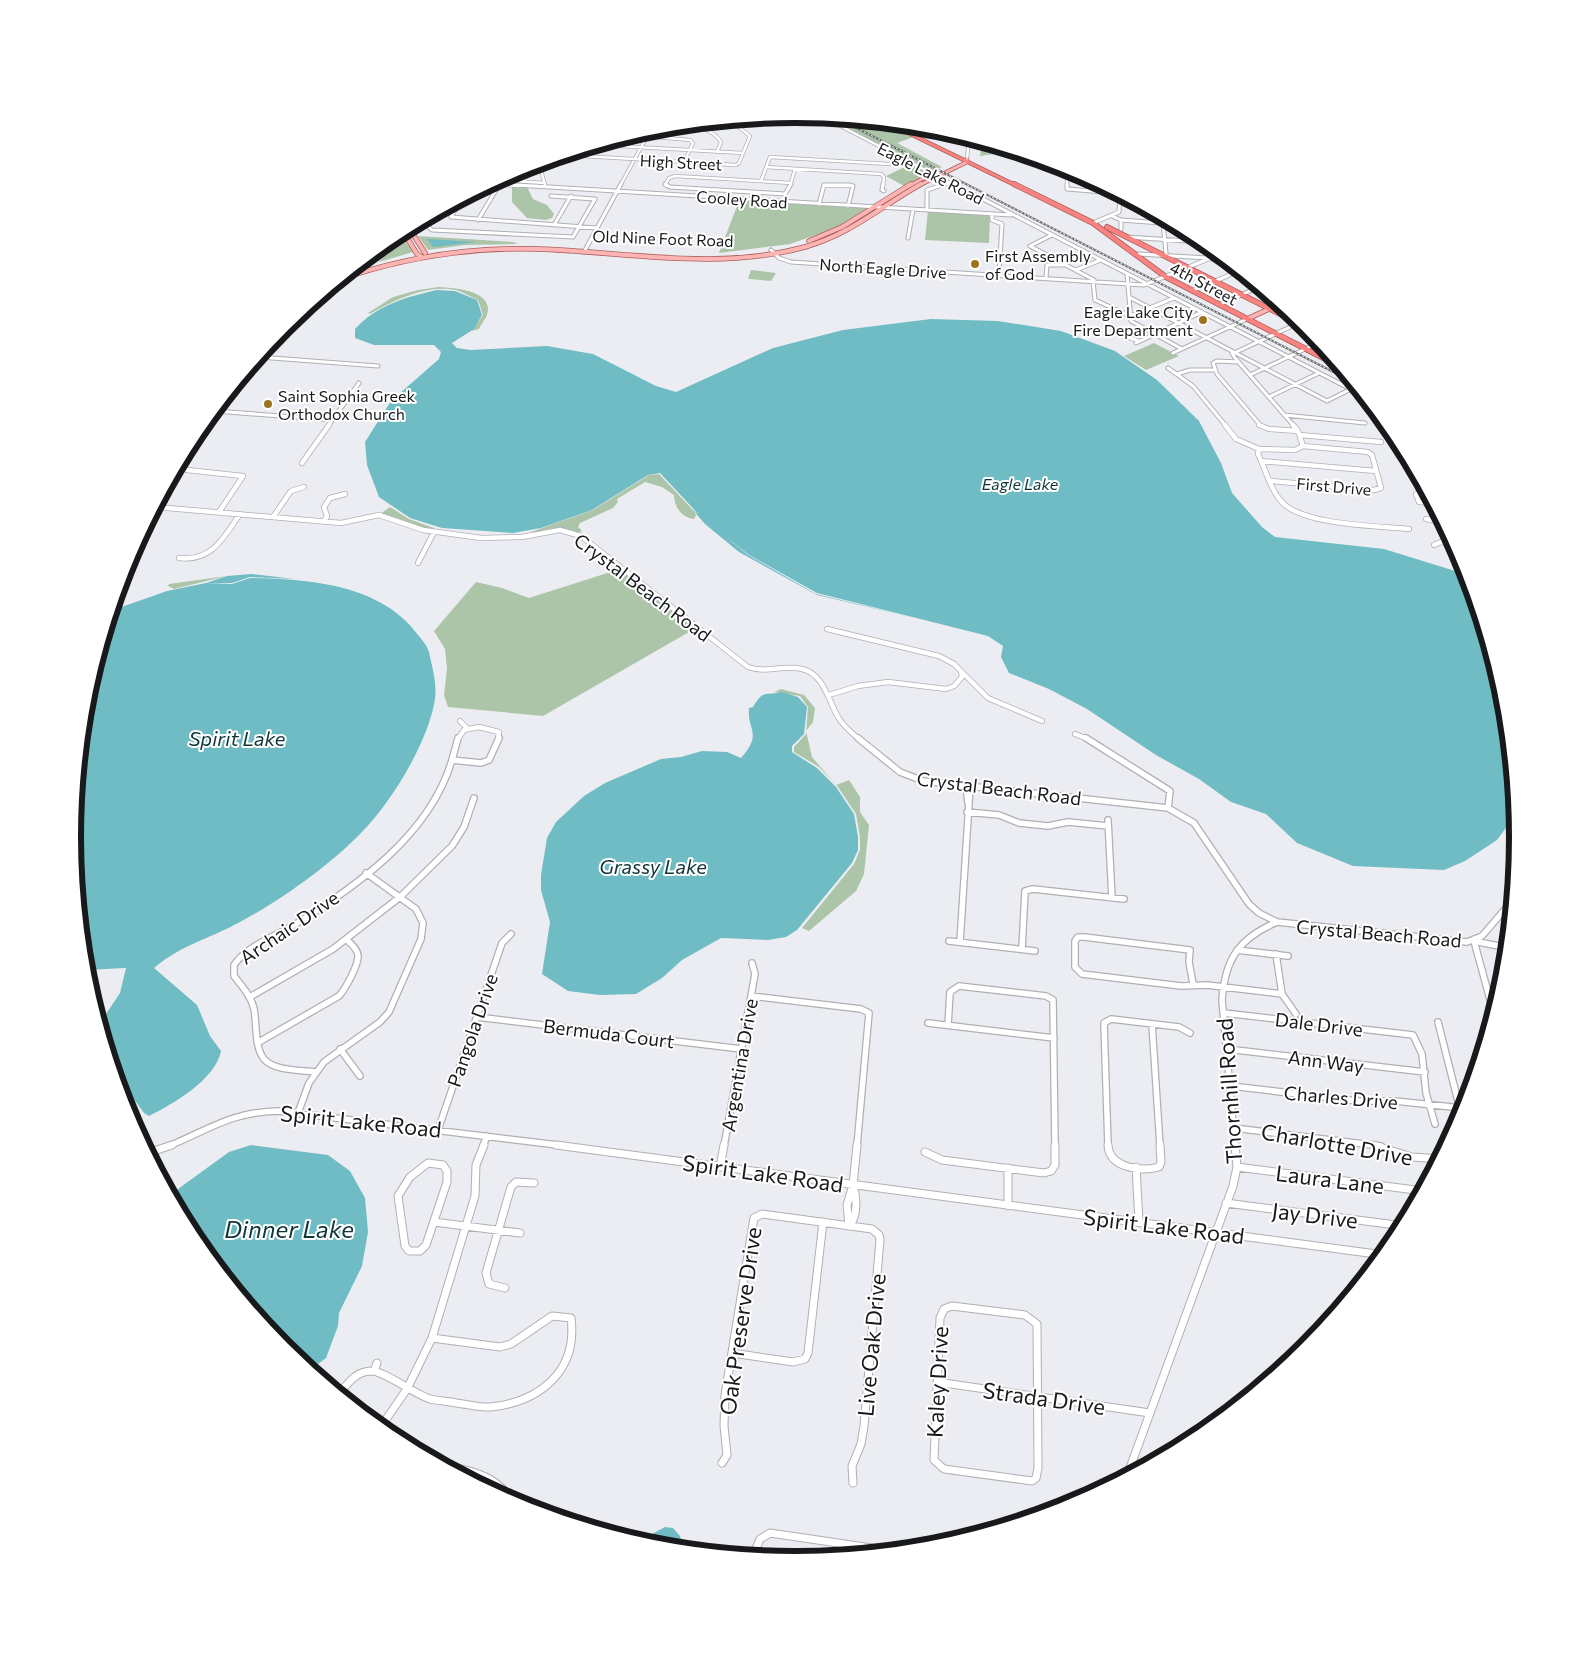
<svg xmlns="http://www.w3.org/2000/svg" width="1591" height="1675" viewBox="0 0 1591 1675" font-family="Commissioner,sans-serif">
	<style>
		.green { fill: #acc5a8 }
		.water { fill: #6fbcc4 }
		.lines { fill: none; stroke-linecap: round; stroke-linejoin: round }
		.minor-far4-casing { stroke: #aeb0b4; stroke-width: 4 }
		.minor-far3-casing { stroke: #aeb0b4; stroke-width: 5 }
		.minor-far2-casing { stroke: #aeb0b4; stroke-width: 6 }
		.minor-far1-casing { stroke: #aeb0b4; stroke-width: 8 }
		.minor-casing { stroke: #aeb0b4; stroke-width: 9 }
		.major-far1-casing { stroke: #ab5e5d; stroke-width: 4.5 }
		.major-casing { stroke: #ab5e5d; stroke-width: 5.5 }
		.highway-far1-casing { stroke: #ab5e5d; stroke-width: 4.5 }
		.highway-casing { stroke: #ab5e5d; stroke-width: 6 }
		.minor-far4 { stroke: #fff; stroke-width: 2.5 }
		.minor-far3 { stroke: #fff; stroke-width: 3 }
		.minor-far2 { stroke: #fff; stroke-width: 4.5 }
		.minor-far1 { stroke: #fff; stroke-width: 5.5 }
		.minor { stroke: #fff; stroke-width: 7 }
		.major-far1 { stroke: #fcb5b3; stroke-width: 3 }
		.major { stroke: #fcb5b3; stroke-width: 4 }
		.highway-far1 { stroke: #fa8381; stroke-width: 3 }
		.highway { stroke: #fa8381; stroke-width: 4.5 }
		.rail-casing { stroke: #67686b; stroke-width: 2 }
		.rail { stroke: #fff; stroke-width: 1; stroke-dasharray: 2; stroke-linecap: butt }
		.poi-dot { fill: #9c7120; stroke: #fff; stroke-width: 2 }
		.labels { text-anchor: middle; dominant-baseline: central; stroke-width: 4; stroke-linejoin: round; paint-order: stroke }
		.far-street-label { font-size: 16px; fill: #18191b; stroke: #fff }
		.far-poi-label { font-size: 16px; fill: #18191b; stroke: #fff; text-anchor: start }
		.far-water-label { font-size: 16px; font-style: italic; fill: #0e3538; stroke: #fff }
		.street-label { font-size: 19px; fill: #18191b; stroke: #fff }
		.water-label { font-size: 20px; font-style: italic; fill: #0e3538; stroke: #fff }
		.near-street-label { font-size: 22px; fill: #18191b; stroke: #fff }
		.near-water-label { font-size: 24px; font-style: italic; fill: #0e3538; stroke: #fff }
		.rim { fill: none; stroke: #18191b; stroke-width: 6 }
	</style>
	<rect width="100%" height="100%" fill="#ecedf2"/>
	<path class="green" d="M828 118 884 123 913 137 897 143 942 167 931 172Z
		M982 145 993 146 1041 160 1016 159 1008 152 980 156Z
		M911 164 930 173 904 186 886 176Z
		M512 187H527L533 199 547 205 554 214 552 218 546 220 527 218 512 202Z
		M739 201 868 208 839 227 790 244 719 253Z
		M928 211 990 215 989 243 925 240Z
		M400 234 413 252 379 262Z
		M418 236 513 242 518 244 465 245 428 250Z
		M751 270 776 273 771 281 750 279H748Z
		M439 287C453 288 495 290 487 315 485 320 481 324 479 329L472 331 483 315 478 300C471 297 463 292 456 290 428 284 394 300 370 314L368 313 393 297 418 290Z
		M1154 343 1179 356 1146 370 1124 356Z
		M659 474 692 509 696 515 694 519C682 518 674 507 674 495L662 487 645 482 617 499 618 502 613 508 580 523 578 527 582 531 577 533 565 529 533 534 531 532 593 510 649 475Z
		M390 507 409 519 434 528 431 530 380 514Z
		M620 569 696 628 543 716 448 707 444 695 447 669 445 649 434 631 476 582 502 588 529 598Z
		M227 576 174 589 168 586 169 584Z
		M781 689 804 695 815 708 813 722 806 731 812 757 836 785 849 780 860 797V812L869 825 864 874 856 891 809 931 802 928 854 864 860 850V837L856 814 838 787 819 767 794 752V747L806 734 808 707 800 696 774 692Z"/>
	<path class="water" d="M427 239H428L476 242 433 247Z
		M437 290 455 291 477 300 482 315 474 329 452 343 457 348 471 350 547 346 593 354 656 386 676 392 773 348 843 330 931 319 998 321 1061 331 1115 351 1157 380 1199 421 1221 463 1232 493 1262 527 1275 537 1384 549 1468 575 1505 697 1516 814 1497 840 1465 861 1444 870 1353 866 1297 843 1266 814 1231 802 1199 779 1156 755 1087 709 1049 689 1009 673 1001 657 1003 646 988 636 817 593 749 555 702 518 660 473 648 475 592 510 541 528 513 533 442 528 410 518 379 497 367 465 365 442 391 401 439 359 441 352 434 345H374L355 338V329C377 305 406 297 437 290Z
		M692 509 748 555 816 594 919 619 817 595 739 552 705 524Z
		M251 574 295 579H300L250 577 232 583H206L227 576Z
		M250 578C308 579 381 584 418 635 424 642 429 648 430 657 433 670 437 686 435 699 429 741 391 803 361 833 330 865 280 901 240 922 209 939 181 945 154 968L197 1005 210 1036 221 1051C215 1080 173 1104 149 1116L144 1113 133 1098 120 1072 112 1063 100 1023 120 993 126 968 85 970 73 837 86 696 113 610 167 591 206 583 232 584Z
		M782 692 798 697 807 707 804 734 792 746V752L817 768 836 787 854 814 858 837V850L852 863 797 930 786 937 768 940 721 938 682 960 662 978 636 994 600 995 568 991 542 974 550 922 541 890V875L547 838 556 822 584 796 605 783 661 759 681 757 702 751 727 752 741 758C763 733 747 731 749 708L753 707C764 689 764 696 782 692Z
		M251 1145 328 1155 350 1171 365 1198 368 1232 362 1266 339 1313 338 1326 326 1358 310 1370 284 1349 194 1239 172 1198 178 1189 229 1152Z
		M665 1527 673 1528 680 1536 684 1549 647 1544 650 1535Z"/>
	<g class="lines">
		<defs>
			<path id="minor-far4" d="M823 117 956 186
				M675 126C692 127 711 126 721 142L717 152
				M633 135 690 140 693 143 684 162
				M600 145 743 153
				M969 145 991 146
				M565 155 736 165 739 163 750 136 731 121
				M967 159 969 138
				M539 163 545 185
				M766 167 881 174 884 177 883 186
				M522 169 525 181
				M1069 178 1066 173 1070 169
				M500 180 545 183
				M761 181 770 157 889 164 904 159
				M491 184 520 186
				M620 186 651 129
				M667 186 665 185 669 178 675 176 791 183
				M790 186 795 169
				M824 186H852
				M941 186 950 183
				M1067 186V179L1091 180"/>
			<path id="minor-far3" d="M499 184 1011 215
				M665 184 670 187 785 194 791 184
				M883 184 882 190 884 191
				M954 184 1364 396
				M1067 184V189L1116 193
				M479 191 494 192
				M461 200 451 217 597 228
				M819 204 824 185H849L853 186 848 206
				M927 210V190L945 184
				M992 214V220L1002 224 999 275
				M1112 216 1121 220V229
				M478 220 499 185
				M1121 220 1174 224
				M422 221 432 230 573 237 595 199 551 196
				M1093 223 1119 212 1120 195
				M1163 223 1166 253
				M554 225 571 196
				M1052 235 1030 246 1094 280
				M1126 237 1204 242
				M908 238 913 210
				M771 250 779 258 791 262 1144 285 1211 258 1209 246
				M584 252 621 184
				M1139 254 1225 259
				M1212 259 1245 276
				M1076 270 1101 260
				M1127 274 1131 321 1182 349
				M1046 278 1047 265H1063
				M1093 281 1095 300 1130 316
				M1192 291 1239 271
				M1129 297 1327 401 1351 389
				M1219 305 1259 287
				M1130 316 1174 298
				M1124 336 1139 341
				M1136 343 1202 312
				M1173 353 1247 319
				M1234 353H1232L1235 358 1294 426
				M1234 353 1301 322
				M259 357 378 366
				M1239 362 1217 361 1213 363 1217 374 1261 426
				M1168 368 1193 386 1226 426
				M1177 374 1190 370H1214
				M1250 375 1320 342
				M1269 397 1319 373
				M215 411 333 420
				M1284 415 1365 423
				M328 426 359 383"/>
			<path id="minor-far2" d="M1225 425 1236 439 1259 449
				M1259 425 1269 429 1298 431
				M1293 425 1298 431 1303 446
				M1300 435 1381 442
				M1259 449 1258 454C1266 470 1271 493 1285 505 1309 525 1377 526 1409 529
				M1259 449 1295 450 1303 446
				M1261 461 1376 471
				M302 463 329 425
				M187 470 243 476 219 512
				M1413 474 1417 473
				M1271 481 1374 490 1381 488 1372 455 1368 452 1303 446
				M1427 502 1423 495 1416 494 1419 502 1432 503
				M156 507 341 523 379 515 423 530 481 538 522 537 560 530 581 536 748 667C767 674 783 664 802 669 824 674 828 700 838 717 843 726 851 732 859 739
				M273 517 291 491 304 487
				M1426 519 1443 522
				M324 521 327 516 324 507 330 498 345 494
				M1434 545 1441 542 1454 543
				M179 558C212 562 223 538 240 514
				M418 563 434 532
				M827 629 939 656 954 664 988 698 1042 721
				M829 695 858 686 888 682 946 689 954 686 962 677 961 671
				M460 721 467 728
				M1075 734 1088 739
				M458 739 464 730 479 727 499 732 498 739"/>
			<path id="minor-far1" d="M858 738 900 772 923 781 1168 808 1194 823 1249 904 1259 913 1277 922 1467 942 1482 936 1512 901
				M1086 738 1170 791 1168 808
				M452 760 481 763 489 760 499 738
				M452 760 458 738
				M966 786 968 803
				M967 812 999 815 1019 823 1048 826 1068 822 1108 826
				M1108 820 1112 898
				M949 941 1035 951
				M1474 941 1494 1014
				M1474 941 1508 948
				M960 942 970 787
				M1022 949 1025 891 1033 889 1124 899
				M1237 950 1288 956
				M1276 954 1282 994 1296 1014
				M1193 984 1189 962 1190 950 1084 937H1078L1075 941V967L1082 974 1181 986 1207 985 1282 994
				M751 996 861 1009 869 1013 857 1146
				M250 997 333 949 400 897 452 846 464 827 474 798
				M1224 1013 1413 1035 1422 1054 1426 1093 1435 1124
				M477 1017 741 1049
				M1438 1022 1462 1117
				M928 1023 1054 1038
				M1152 1024 1160 1146
				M948 1025 950 992 959 986 1046 996 1053 1000 1055 1146
				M259 1042 339 996C346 988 358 966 358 956 358 949 350 943 346 939
				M340 1049 360 1076
				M1227 1049 1425 1072
				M316 1072C301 1070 274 1071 264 1059 254 1047 257 1023 254 1009 251 996 242 986 234 976V965C248 945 274 937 294 925 357 886 430 835 452 760
				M1231 1086 1358 1101H1395L1452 1107
				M298 1113 309 1083 324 1062 380 1022 389 1012 421 939 423 923 416 909 366 873
				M1234 1128 1381 1146
				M438 1130 502 943 511 934
				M1442 1144V1146
				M169 1146C210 1129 231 1112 278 1111L566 1146
				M483 1146 487 1136
				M724 1146 755 974 752 963
				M1108 1146 1104 1023 1111 1019 1179 1027 1190 1033
				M1235 1146 1222 1000C1225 959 1239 938 1277 922"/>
			<path id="minor" d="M556 1145 1384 1255
				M1108 1145C1109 1168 1141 1172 1159 1167L1161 1162 1160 1145
				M1373 1145 1412 1157 1440 1159
				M1442 1145 1443 1153
				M925 1152 942 1160 1044 1173 1051 1171 1055 1165V1145
				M148 1153 172 1145
				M428 1163 443 1165 447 1171V1182L426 1245 420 1251H409L405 1246 398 1196 410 1177Z
				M720 1167 724 1145
				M1136 1167 1139 1222
				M1237 1167 1423 1191
				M1008 1168V1206
				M853 1185C857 1197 858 1217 849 1226L847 1205Z
				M853 1185 857 1145
				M1226 1203 1404 1226
				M434 1222 520 1233
				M505 1288 489 1284 486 1273 511 1187 516 1182 534 1183
				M952 1306 1025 1315 1037 1324 1038 1468 1036 1478 1032 1481 944 1469 934 1460 940 1318 944 1309Z
				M732 1353 793 1362 805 1359 808 1353 823 1222
				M374 1371 377 1363
				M937 1382 1150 1413
				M339 1394C348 1383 356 1371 372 1371 386 1372 414 1394 430 1399 438 1401 448 1401 456 1403 467 1404 479 1408 490 1407 540 1402 578 1371 571 1318L552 1316 511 1344 500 1347 432 1338
				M380 1428 407 1389 432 1338 475 1196 476 1165 484 1145
				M722 1463 727 1455 724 1426 725 1395 754 1218 762 1214 872 1229 879 1235 880 1240 864 1426 861 1444 852 1466 853 1483
				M446 1466C475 1471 498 1477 514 1503
				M1127 1476 1233 1186 1237 1167 1235 1145
				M753 1556 760 1539 770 1533 892 1551"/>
			<path id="major-far1" d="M909 186 931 174
				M918 186 967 162V159"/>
			<path id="major" d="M409 228 425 253
				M403 231 417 254 422 257
				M809 241 842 227 911 184
				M341 279C405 257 470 247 538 249 627 252 717 271 805 247 851 234 880 207 921 184
				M1247 319 1280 304"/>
			<path id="highway-far1" d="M890 124 1017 186"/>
			<path id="highway" d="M1014 184 1093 223 1166 277 1339 366
				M1107 227 1308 328"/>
		</defs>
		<use href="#minor-far4" class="minor-far4-casing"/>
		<use href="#minor-far3" class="minor-far3-casing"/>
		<use href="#minor-far2" class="minor-far2-casing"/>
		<use href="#minor-far1" class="minor-far1-casing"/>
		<use href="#minor" class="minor-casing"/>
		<use href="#major-far1" class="major-far1-casing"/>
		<use href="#major" class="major-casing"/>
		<use href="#highway-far1" class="highway-far1-casing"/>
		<use href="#highway" class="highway-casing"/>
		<use href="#minor-far4" class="minor-far4"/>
		<use href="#minor-far3" class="minor-far3"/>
		<use href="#minor-far2" class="minor-far2"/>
		<use href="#minor-far1" class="minor-far1"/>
		<use href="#minor" class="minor"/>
		<use href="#major-far1" class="major-far1"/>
		<use href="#major" class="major"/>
		<use href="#highway-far1" class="highway-far1"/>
		<use href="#highway" class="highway"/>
		<defs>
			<path id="rail" d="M839 119 1351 381"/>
		</defs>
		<use href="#rail" class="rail-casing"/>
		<use href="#rail" class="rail"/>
	</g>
	<g class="poi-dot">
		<circle cx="975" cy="264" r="5"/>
		<circle cx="1203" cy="320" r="5"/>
		<circle cx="268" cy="404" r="5"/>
	</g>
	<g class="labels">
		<g class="far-street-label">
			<text transform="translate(681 162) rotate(3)">High Street</text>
			<text transform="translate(931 173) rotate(27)">Eagle Lake Road</text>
			<text transform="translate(742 199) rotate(4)">Cooley Road</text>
			<text transform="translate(663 238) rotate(2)">Old Nine Foot Road</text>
			<text transform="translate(883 268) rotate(4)">North Eagle Drive</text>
			<text transform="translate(1204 283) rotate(28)">4th Street</text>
			<text transform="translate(1334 486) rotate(5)">First Drive</text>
		</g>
		<g class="far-poi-label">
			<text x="985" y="255">First Assembly<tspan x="985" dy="18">of God</tspan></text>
			<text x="1193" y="311" text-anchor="end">Eagle Lake City<tspan x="1193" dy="18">Fire Department</tspan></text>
			<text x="278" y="395">Saint Sophia Greek<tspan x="278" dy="18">Orthodox Church</tspan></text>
		</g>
		<g class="far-water-label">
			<text x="1020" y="483">Eagle Lake</text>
		</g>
		<g class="street-label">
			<text transform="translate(643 587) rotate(37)">Crystal Beach Road</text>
			<text transform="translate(999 788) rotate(7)">Crystal Beach Road</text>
			<text transform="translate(289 927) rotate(-34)">Archaic Drive</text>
			<text transform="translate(1379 933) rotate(5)">Crystal Beach Road</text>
			<text transform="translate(1319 1024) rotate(7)">Dale Drive</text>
			<text transform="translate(472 1030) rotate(-71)">Pangola Drive</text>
			<text transform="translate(609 1033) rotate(7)">Bermuda Court</text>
			<text transform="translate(1326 1061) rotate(7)">Ann Way</text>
			<text transform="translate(739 1065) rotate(-80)">Argentina Drive</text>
			<text transform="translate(1341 1097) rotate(5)">Charles Drive</text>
		</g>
		<g class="water-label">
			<text x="237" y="738">Spirit Lake</text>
			<text x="653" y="866">Grassy Lake</text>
		</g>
		<g class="near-street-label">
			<text transform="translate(1229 1091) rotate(-94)">Thornhill Road</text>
			<text transform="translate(361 1121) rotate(6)">Spirit Lake Road</text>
			<text transform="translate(1337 1144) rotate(10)">Charlotte Drive</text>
			<text transform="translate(763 1173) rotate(8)">Spirit Lake Road</text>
			<text transform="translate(1330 1179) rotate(7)">Laura Lane</text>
			<text transform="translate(1315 1215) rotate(7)">Jay Drive</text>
			<text transform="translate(1164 1226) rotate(7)">Spirit Lake Road</text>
			<text transform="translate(740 1321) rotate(-82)">Oak Preserve Drive</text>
			<text transform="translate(871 1345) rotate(-85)">Live Oak Drive</text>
			<text transform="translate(937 1382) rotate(-87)">Kaley Drive</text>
			<text transform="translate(1044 1398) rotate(8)">Strada Drive</text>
		</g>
		<g class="near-water-label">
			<text x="289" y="1228">Dinner Lake</text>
		</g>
	</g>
	<path d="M0 0H1591V1675H0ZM81 837a714 714 0 1 1 1428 0a714 714 0 1 1-1428 0Z" fill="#fff" fill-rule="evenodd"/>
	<path class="rim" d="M81 837a714 714 0 1 1 1428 0a714 714 0 1 1-1428 0Z"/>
</svg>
